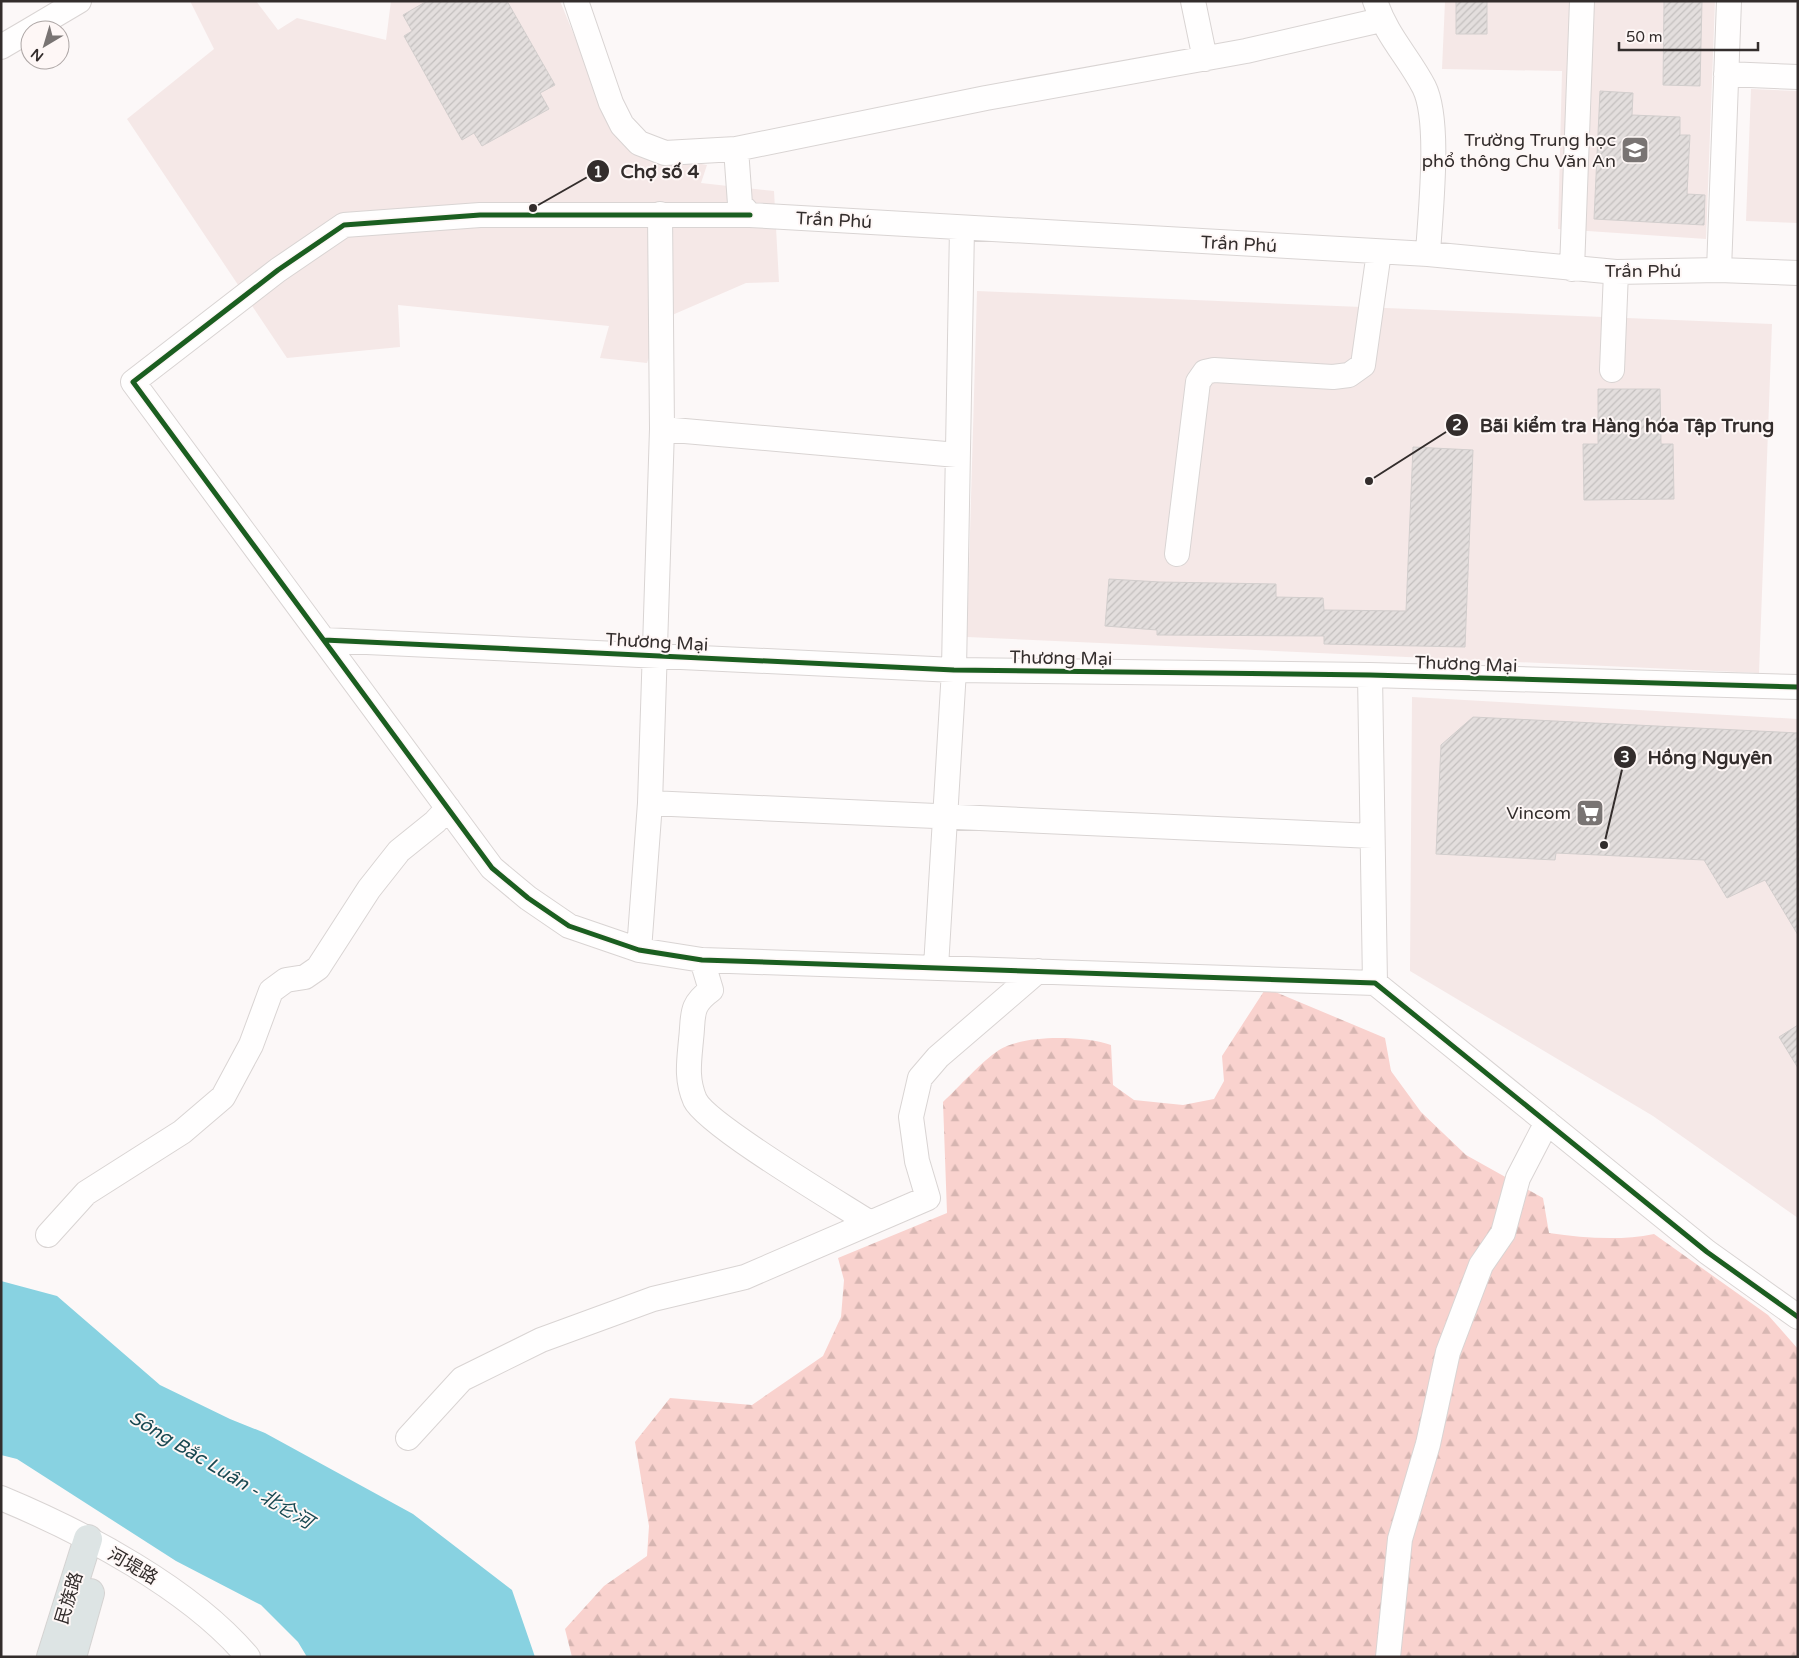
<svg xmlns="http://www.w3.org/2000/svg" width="1799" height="1658" viewBox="0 0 1799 1658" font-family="'Varela Round','Noto Sans SC',sans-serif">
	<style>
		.built { fill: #f5e8e7 }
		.forest { fill: url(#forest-firs) }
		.water { fill: #88d2e1 }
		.building { fill: url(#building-hatch); stroke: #d2cecd }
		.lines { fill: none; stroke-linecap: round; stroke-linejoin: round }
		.minor-casing { stroke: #d9d4d3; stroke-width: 26 }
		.major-casing { stroke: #d5d3d2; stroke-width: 30 }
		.minor { stroke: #fffefe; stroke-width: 24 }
		.major { stroke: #dde4e4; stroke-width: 28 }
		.cycleway-casing { stroke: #fef7f6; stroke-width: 8 }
		.cycleway { stroke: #1b5e20; stroke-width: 5 }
		.labels { text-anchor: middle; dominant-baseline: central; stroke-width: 4; stroke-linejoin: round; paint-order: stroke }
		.poi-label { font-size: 18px; fill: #332d2c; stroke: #fef7f6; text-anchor: end }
		.street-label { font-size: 18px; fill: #332d2c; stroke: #fef7f6 }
		.water-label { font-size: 19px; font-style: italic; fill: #184851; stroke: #fef7f6 }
		.leader { fill: none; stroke: #332d2c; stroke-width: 2 }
		.callout-dot { fill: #332d2c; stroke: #fef7f6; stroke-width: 2 }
		.mark-label { font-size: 15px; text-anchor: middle; font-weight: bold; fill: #fff }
		.callout-label { font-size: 19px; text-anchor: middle; font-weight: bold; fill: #332d2c; stroke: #fef7f6; stroke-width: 4; stroke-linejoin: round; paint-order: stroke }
	</style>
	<defs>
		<pattern id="forest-firs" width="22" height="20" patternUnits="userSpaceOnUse" patternTransform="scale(1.25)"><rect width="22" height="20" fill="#f9d2ce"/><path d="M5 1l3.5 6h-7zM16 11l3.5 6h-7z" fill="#d6b5b1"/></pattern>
		<pattern id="building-hatch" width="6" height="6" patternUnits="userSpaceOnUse" patternTransform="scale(1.25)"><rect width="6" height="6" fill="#e3dedd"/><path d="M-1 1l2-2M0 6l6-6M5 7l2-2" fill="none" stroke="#c3bfbe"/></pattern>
	</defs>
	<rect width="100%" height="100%" fill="#fcf8f8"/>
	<path class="built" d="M190 1H256L278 30 297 18 386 40 391 1H560L603 105 639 152 707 165 701 183 774 191 779 282 746 283 663 319 647 363 600 358 609 326 398 305 400 347 287 358 127 119 214 49Z
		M1445 1H1715L1706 239 1558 229 1562 71 1442 69Z
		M1751 89 1798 91V223L1746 221Z
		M977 291 1772 324 1759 673 967 637Z
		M1412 697 1798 719V1218L1653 1116 1410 971Z"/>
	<path class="forest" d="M1266 988 1385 1038 1391 1071 1421 1112 1466 1155 1543 1198 1549 1233C1584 1238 1620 1241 1654 1234L1768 1315 1798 1349V1657H572L565 1629 604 1586 647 1556 649 1526 635 1442 670 1398 752 1405 823 1356 841 1317 844 1280 838 1258 947 1213 943 1102C959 1087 981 1062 999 1050 1024 1034 1085 1036 1111 1045L1113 1085 1134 1100 1183 1105 1214 1099 1224 1081 1222 1056Z"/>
	<path class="water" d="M1 1281 57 1296 160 1385 230 1419 265 1433 413 1514 512 1590 535 1657H307L298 1642 261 1605 176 1561 17 1459 1 1455Z"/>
	<path class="building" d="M427 1H507L555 85 540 93 549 109 482 146 474 133 462 140 404 36 412 31 403 15Z
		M1456 1H1487V34H1456Z
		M1664 1H1702L1700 86 1663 85Z
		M1600 91 1633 93 1632 115 1680 117V135H1690L1687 194 1705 195 1704 225 1594 219Z
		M1598 389H1660L1661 444H1673L1674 499 1584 500 1583 444H1598Z
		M1413 447 1473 450 1465 647 1324 644V636L1157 635V630L1105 626 1109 579 1160 582 1276 584V597L1323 598 1324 610 1406 611Z
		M1473 717 1798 733V935L1765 880 1727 898 1704 860 1556 853 1555 860 1436 854 1441 745Z
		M1798 1025V1068L1779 1037Z"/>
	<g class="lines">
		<defs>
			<path id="minor" d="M576 1 611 103 622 125 639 143 665 153 736 149 986 98 1246 51 1381 20
				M1193 1 1205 59
				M1375 1C1387 37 1408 56 1424 87 1441 121 1430 214 1428 254
				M30 30 79 1
				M1 47 30 30
				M1726 74 1798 77
				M736 149 740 204 750 215 1428 254 1616 272 1719 270 1798 273
				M750 215H480L344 225 278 270 133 382 492 868 528 898 569 926 639 950 702 960 1375 983 1707 1252 1798 1317
				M1572 269 1582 1
				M1719 270 1729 1
				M1612 370 1616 272
				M662 429 957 455
				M1177 554 1198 382 1205 372 1214 370 1333 377 1349 375 1363 365 1379 252
				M324 640 954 670 1370 675 1798 687
				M1370 675 1375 983
				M650 803 1372 836
				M639 950 650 803 662 429 660 214
				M702 960 711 990C689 1006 694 1015 691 1040 689 1062 686 1079 695 1100 707 1125 839 1203 870 1223
				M936 967 954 670 962 228
				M48 1235 86 1193 182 1132 223 1097 251 1045 271 991 286 980 305 977 318 968 369 889 399 851 435 822 448 808
				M408 1438 462 1379 541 1340 653 1299 745 1277 928 1198 917 1161 911 1117 920 1078 938 1057 1038 971
				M1 1498C83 1532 191 1589 248 1657
				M1388 1657 1400 1539 1428 1444 1448 1352 1481 1265 1503 1233 1518 1178 1547 1122"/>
			<path id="major" d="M51 1657 88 1539
				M72 1657 90 1593"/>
		</defs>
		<use href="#minor" class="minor-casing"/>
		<use href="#major" class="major-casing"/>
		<use href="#minor" class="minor"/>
		<use href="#major" class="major"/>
		<defs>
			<path id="cycleway" d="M750 215H480L344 225 278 270 133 382 492 868 528 898 569 926 639 950 702 960 1375 983 1707 1252 1798 1317
				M324 640 954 670 1370 675 1798 687"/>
		</defs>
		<use href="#cycleway" class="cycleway-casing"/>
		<use href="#cycleway" class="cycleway"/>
	</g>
	<defs>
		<symbol id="school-square" viewBox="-11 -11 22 22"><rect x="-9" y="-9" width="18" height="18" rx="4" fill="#797473" stroke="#fef7f6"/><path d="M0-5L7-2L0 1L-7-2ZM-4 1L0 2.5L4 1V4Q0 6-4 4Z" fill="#fff"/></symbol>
		<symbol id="supermarket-square" viewBox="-11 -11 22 22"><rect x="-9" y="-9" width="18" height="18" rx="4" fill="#797473" stroke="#fef7f6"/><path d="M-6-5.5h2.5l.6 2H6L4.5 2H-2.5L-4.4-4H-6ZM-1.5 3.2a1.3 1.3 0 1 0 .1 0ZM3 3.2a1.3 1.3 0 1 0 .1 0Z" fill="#fff"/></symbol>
	</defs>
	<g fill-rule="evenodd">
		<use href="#school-square" x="1619" y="134" width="32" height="32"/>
		<use href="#supermarket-square" x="1574" y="797" width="32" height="32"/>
	</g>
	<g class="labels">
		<g class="poi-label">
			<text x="1616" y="140">Trường Trung học<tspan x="1616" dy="21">phổ thông Chu Văn An</tspan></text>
			<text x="1571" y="813">Vincom</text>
		</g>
		<g class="street-label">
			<text transform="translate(834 220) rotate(3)">Trần Phú</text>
			<text transform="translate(1239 244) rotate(3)">Trần Phú</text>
			<text x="1643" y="271">Trần Phú</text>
			<text transform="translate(657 642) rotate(3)">Thương Mại</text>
			<text transform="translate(1061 658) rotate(1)">Thương Mại</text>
			<text transform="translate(1466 664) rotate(2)">Thương Mại</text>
			<text transform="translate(133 1566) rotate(30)">河堤路</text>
			<text transform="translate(69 1598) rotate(-73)">民族路</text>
		</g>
		<g class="water-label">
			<text transform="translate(221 1470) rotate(31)">Sông Bắc Luân - 北仑河</text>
		</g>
	</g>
	<path class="leader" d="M533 208L598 171M1369 481L1457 425M1604 845L1625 757"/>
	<g class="callout-dot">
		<circle cx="533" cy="208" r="5"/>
		<circle cx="1369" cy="481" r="5"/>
		<circle cx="1604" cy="845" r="5"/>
		<circle cx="598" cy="171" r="12"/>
		<circle cx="1457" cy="425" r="12"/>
		<circle cx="1625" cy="757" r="12"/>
	</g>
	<g class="mark-label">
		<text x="598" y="177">1</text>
		<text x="1457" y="430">2</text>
		<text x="1625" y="762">3</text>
	</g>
	<g class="callout-label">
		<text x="660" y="178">Chợ số 4</text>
		<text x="1627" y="432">Bãi kiểm tra Hàng hóa Tập Trung</text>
		<text x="1710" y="764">Hồng Nguyên</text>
	</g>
	<rect width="1799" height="1658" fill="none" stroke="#332d2c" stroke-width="5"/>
	<g transform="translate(45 45) rotate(218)"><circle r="24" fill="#fef7f6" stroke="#ada6a5"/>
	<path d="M0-4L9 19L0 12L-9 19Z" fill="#797473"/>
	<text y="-8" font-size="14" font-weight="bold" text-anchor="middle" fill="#332d2c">N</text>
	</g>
	<path d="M1619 42v8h139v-8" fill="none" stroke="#332d2c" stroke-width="2.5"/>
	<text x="1626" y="42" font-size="15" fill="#332d2c" stroke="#fef7f6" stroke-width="4" paint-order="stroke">50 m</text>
</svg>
